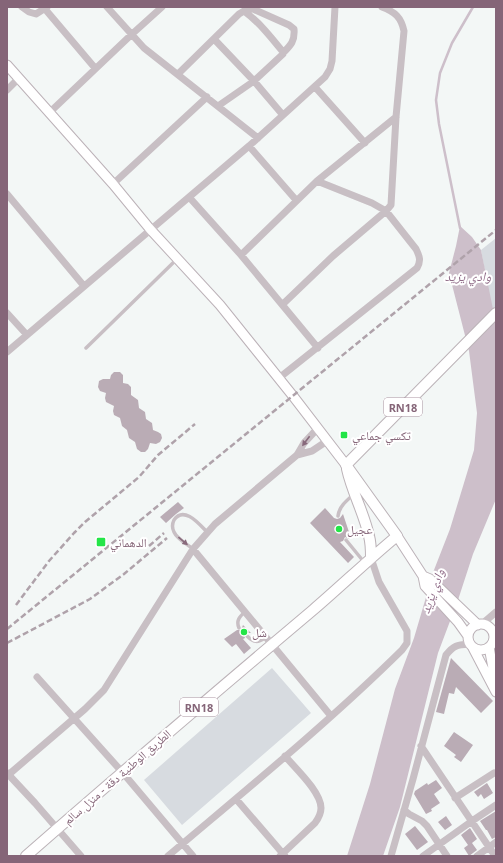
<svg xmlns="http://www.w3.org/2000/svg" width="503" height="863" viewBox="0 0 503 863" font-family="'Noto Sans','Noto Naskh Arabic',sans-serif">
	<style>
		.green { fill: #d7dbe0 }
		.water { fill: #cdbfca }
		.lines { fill: none; stroke-linecap: round; stroke-linejoin: round }
		.stream { stroke: #cdbfca; stroke-width: 2.5 }
		.building { fill: #baacb5 }
		.secondary-casing { stroke: #bcb2b8; stroke-width: 11 }
		.primary-casing { stroke: #bcb3b8; stroke-width: 12 }
		.service { stroke: #c8bfc4; stroke-width: 3.5 }
		.minor { stroke: #c8bfc4; stroke-width: 7 }
		.secondary { stroke: #fff; stroke-width: 9 }
		.primary { stroke: #fff; stroke-width: 10 }
		.rail { stroke: #afa2aa; stroke-width: 2.5; stroke-dasharray: 6 3; stroke-linecap: butt }
		.oneway { fill: #886a7c }
		.poi-dot { fill: #24e548; stroke: #fff; stroke-width: 1.5 }
		.labels { text-anchor: middle; dominant-baseline: central; stroke-width: 4; stroke-linejoin: round; paint-order: stroke }
		.shield { fill: #fff; stroke: #aa93a0; stroke-width: 1 }
		.shield-label { font-size: 11px; font-weight: bold; fill: #856578 }
		.poi-label { font-size: 12px; fill: #856578; stroke: #fff; text-anchor: start }
		.street-label { font-size: 12px; fill: #856578; stroke: #fff }
		.water-label { font-size: 13px; font-style: italic; fill: #8f6b87; stroke: #fff }
	</style>
	<rect width="100%" height="100%" fill="#f3f7f6"/>
	<path class="green" d="M496 238V306L492 310 481 250Z
		M272 668 311 713 182 825 144 780Z"/>
	<path class="water" d="M460 226 472 237 481 250 496 324V499L473 554 458 600 438 653 400 807 383 856H347L370 784 395 689 414 638 434 570 450 529 474 450 477 413 469 351 449 273 456 246Z"/>
	<g class="lines">
		<path class="stream" d="M460 228 439 124 436 100 440 73 452 43 473 7"/>
	</g>
	<path class="building" d="M114 372H120L123 375V383L128 384 131 387V395L138 400 139 408 145 412 146 419 152 423 153 430 158 432 161 434 162 438 160 442 156 444 150 443 148 449 145 452H141L137 449 135 442 129 438 127 430 122 426 120 418 114 415 113 411 114 406 106 402 105 398 106 393 100 391 98 387 99 381 103 379H110L111 375Z
		M178 502 184 508 176 514 166 523 160 517Z
		M325 508 334 518 337 519 340 518 343 514 351 538 349 539 345 537 343 541 340 542 354 557 348 563 310 523Z
		M243 625 251 633H246L244 635 245 638 243 639 251 648 244 654 236 644 232 647 224 639 237 630H241Z
		M451 658 493 701 481 713 456 687 454 694 449 693 444 714 436 712Z
		M454 732 473 745 461 762 454 757 456 755 444 746Z
		M436 780 442 788 434 794 440 803 431 809 432 811 426 814 414 794 415 791 427 783 428 785Z
		M487 783 493 793 484 799 481 794 478 797 474 792Z
		M496 811V837L492 839 487 830H486L480 821Z
		M446 816 452 825 445 830 438 822Z
		M415 826 428 842 417 850 405 834Z
		M470 828 477 839 472 843 477 850 469 856 464 848 468 845 461 835Z"/>
	<g class="lines">
		<defs>
			<path id="secondary" d="M7 65 113 184 150 229 220 305 293 396 346 465
				M397 536 423 576 425 586 458 622 468 636
				M423 576 430 579 478 625
				M468 637a13 13 0 1 1 26 0a13 13 0 1 1-26 0Z
				M489 647 496 684
				M473 648 496 692"/>
			<path id="primary" d="M346 465 496 313
				M347 469C352 492 364 513 369 536 371 543 371 550 371 558
				M26 856C121 773 217 691 313 610 341 586 368 560 397 536L346 465"/>
		</defs>
		<use href="#secondary" class="secondary-casing"/>
		<use href="#primary" class="primary-casing"/>
		<path class="service" d="M86 348 177 259
			M338 516C339 507 346 501 353 495
			M346 540 364 562
			M193 549C187 544 177 539 174 532 172 528 172 524 174 520 184 505 200 525 207 532
			M239 628C236 621 239 617 245 612
			M247 636C254 643 258 643 266 637"/>
		<path class="minor" d="M22 7 29 12 36 14 47 7
			M107 7 144 48 258 138
			M45 9 95 68
			M244 11 247 9H253L289 25 294 29C295 41 291 45 283 53
			M214 39 254 81 282 114
			M178 74 239 14 244 11C260 23 271 37 283 52V54L254 81 218 106
			M315 87 365 143
			M7 90 19 78
			M49 113 131 35 162 7
			M249 146 296 200
			M113 184 207 97
			M7 194 84 286
			M189 197 241 255 318 348
			M241 255 317 181 396 117
			M283 304 333 256 386 211 391 205 396 117 404 31C401 17 395 12 382 7
			M7 313 27 335
			M7 352 249 146 325 77 330 69 332 61 335 7
			M279 378 417 268C421 261 420 257 416 249L386 211 372 203 317 181
			M297 455 312 451 327 441
			M193 549 331 716
			M482 624 496 612
			M494 634 496 629
			M37 677 123 773 193 856
			M421 746 495 856
			M7 773 35 803 81 856
			M7 776 85 709 104 690 193 549 215 524 297 455 304 443 318 428
			M455 798 494 773
			M236 799 285 856
			M404 810 409 814 422 821 427 826 447 856
			M168 856C247 789 328 723 402 650L407 643V631L379 582 371 558
			M280 856 315 823C318 819 321 814 321 808 321 792 296 769 285 756
			M391 856 413 779 446 655C454 645 457 645 470 644
			M423 856 472 821 496 805
			M477 856 496 842"/>
		<use href="#secondary" class="secondary"/>
		<use href="#primary" class="primary"/>
		<path class="rail" d="M149 546 164 533
			M16 605 49 561 74 533 85 522 139 477 158 455 195 424
			M7 629 496 230
			M7 643 90 599 124 574 167 538"/>
	</g>
	<defs><path id="oneway-solid" d="M-6-.8H1V-3.2L6.5 0L1 3.2V.8H-6Z"/></defs>
	<g class="oneway">
		<use href="#oneway-solid" transform="translate(306 441) rotate(127)"/>
		<use href="#oneway-solid" transform="translate(183 541) rotate(40)"/>
	</g>
	<g class="poi-dot">
		<rect x="340" y="431" width="8" height="8" rx="2"/>
		<circle cx="339" cy="529" r="4"/>
		<rect x="96" y="537" width="10" height="10" rx="2"/>
		<circle cx="244" cy="632" r="4"/>
	</g>
	<g class="labels">
		<g class="shield">
			<rect x="384" y="398" width="38" height="18" rx="3"/>
			<rect x="180" y="698" width="38" height="18" rx="3"/>
		</g>
		<g class="shield-label">
			<text x="403" y="407">RN18</text>
			<text x="199" y="707">RN18</text>
		</g>
		<g class="poi-label">
			<text x="352" y="435">تكسي جماعي</text>
			<text x="347" y="529">عجيل</text>
			<text x="110" y="542">الدهماني</text>
			<text x="252" y="632">شل</text>
		</g>
		<g class="street-label">
			<text transform="translate(117 777) rotate(-41)">الطريق الوطنية دقة - منزل سالم</text>
		</g>
		<g class="water-label">
			<text x="468" y="276">وادي يزيد</text>
			<text transform="translate(432 591) rotate(-70)">وادي يزيد</text>
		</g>
	</g>
	<rect width="503" height="863" fill="none" stroke="#856578" stroke-width="16"/>
</svg>
